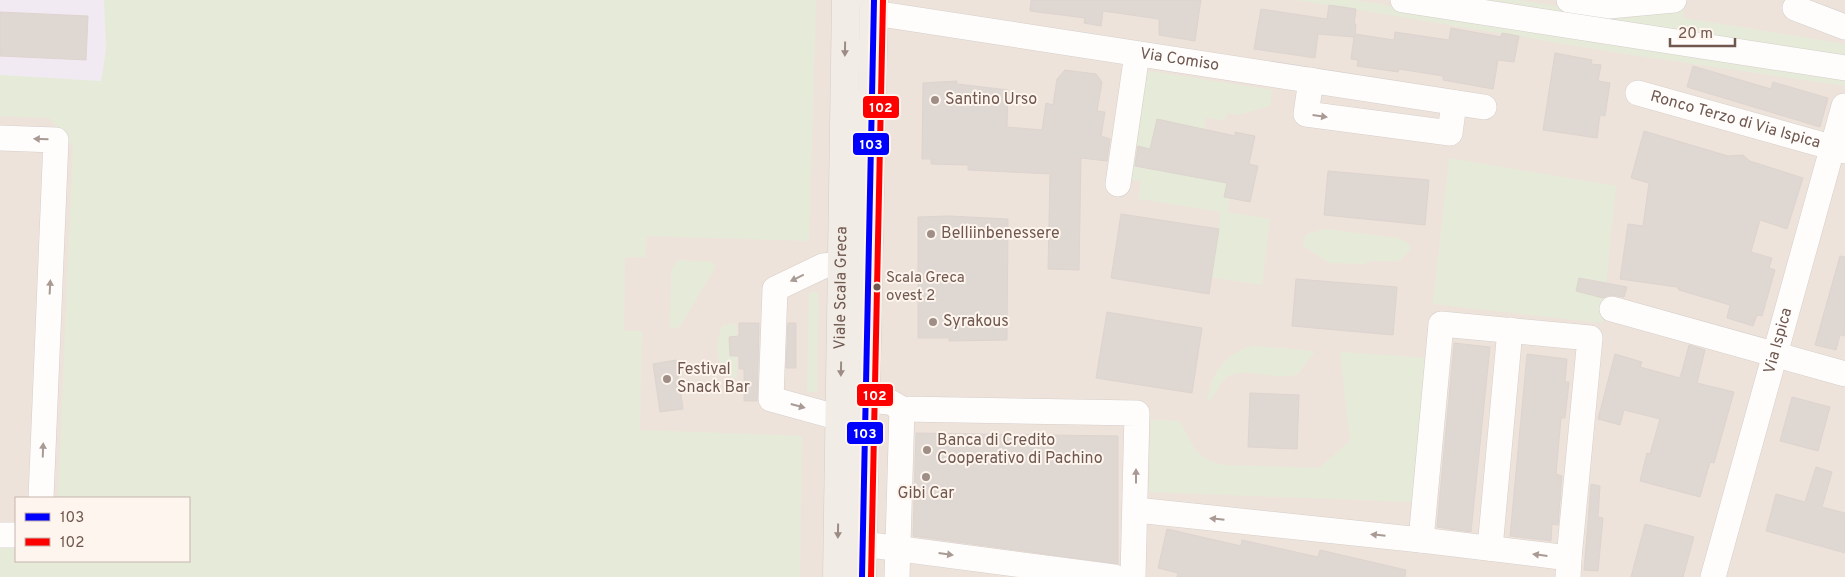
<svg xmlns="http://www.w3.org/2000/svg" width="1845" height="577" viewBox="0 0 1845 577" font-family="Overpass,sans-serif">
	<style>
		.residential { fill: #eee3da; fill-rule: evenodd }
		.education { fill: #f2eaf2 }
		.green { fill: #e5ebd8 }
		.building { fill: #dfd7d2; stroke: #ded4cf }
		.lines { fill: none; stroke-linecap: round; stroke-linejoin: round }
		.minor-casing { stroke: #d5ceca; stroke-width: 26 }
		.major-casing { stroke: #d4ccc7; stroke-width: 29 }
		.minor { stroke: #fefdfc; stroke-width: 25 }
		.major { stroke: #f1ece6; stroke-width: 28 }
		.bus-1-casing { stroke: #fdf5ee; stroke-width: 10 }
		.bus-2-casing { stroke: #fdf5ee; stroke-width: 10 }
		.bus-1 { stroke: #00f; stroke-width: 6 }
		.bus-2 { stroke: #f00; stroke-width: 6 }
		.oneway { fill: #9d8c84 }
		.oneway2 { fill: #a99a94 }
		.poi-dot { fill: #9f8e86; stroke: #fdf5ee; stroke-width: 2 }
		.bus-dot { fill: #70584f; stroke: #fdf5ee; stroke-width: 2 }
		.labels { text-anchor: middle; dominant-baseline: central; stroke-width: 4; stroke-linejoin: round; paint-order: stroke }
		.bus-label { font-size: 15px; fill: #70584f; stroke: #fdf5ee; text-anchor: start }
		.street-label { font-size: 16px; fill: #70584f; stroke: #fdf5ee }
		.poi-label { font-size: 16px; fill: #70584f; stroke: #fdf5ee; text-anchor: start }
		.line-badge { stroke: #fdf5ee; stroke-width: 2 }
		.badge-label { font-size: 14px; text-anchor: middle; font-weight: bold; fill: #fff }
	</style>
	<rect width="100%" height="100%" fill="#f6f1ec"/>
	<path class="residential" d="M0 0H1845V577H0ZM16 498H189V561H16Z"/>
	<path class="education" d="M0 0H123L118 115 0 109Z"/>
	<path class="green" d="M104 0H816L809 241 647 236 645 257H625L624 331H642L640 430 802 436 800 577H0V548H16V561H189V498H58L73 146 49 118 0 116V75L101 81 106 49Z
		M1297 0H1353L1845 79V86L1632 55Z
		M1466 0H1519L1632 18 1636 13 1684 7 1683 18 1845 44V60Z
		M1142 70 1272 90 1270 106 1237 115 1228 113 1224 120 1206 118 1204 129 1173 172 1227 183 1224 196 1230 198 1227 212 1270 219 1262 285 1211 277 1221 212 1139 199 1141 181 1127 179 1130 158 1139 159 1142 147 1131 144Z
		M1449 158 1616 186 1602 323 1433 304Z
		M1325 229 1397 238 1406 242 1411 248 1407 254 1398 261H1373L1363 264 1330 263 1303 246V240L1307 234Z
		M678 260 712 262 716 266 679 328 670 327 671 271Z
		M809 292 818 293 817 392H807Z
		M737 324V337H729L730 355 737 356V378C715 378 714 338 723 325Z
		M1254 346 1315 351 1298 374C1279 381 1249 368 1231 375 1219 380 1218 395 1207 402 1211 373 1226 352 1254 346Z
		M1340 352 1428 358 1413 502 1149 492 1151 420 1180 421C1192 445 1195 458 1223 465L1319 468 1350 441Z"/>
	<path class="building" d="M1031 0H1201L1195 41 1159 35V19L1103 11 1101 26 1084 23 1085 18 1030 11Z
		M1329 5 1356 9 1354 24H1356L1355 34 1394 40 1395 32 1449 40 1451 28 1501 37 1502 33 1519 36 1514 62 1498 60 1493 89 1443 80V76L1399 69 1398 72 1357 66 1358 60 1351 59 1354 37 1318 34 1315 58 1254 49 1261 9 1327 19Z
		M0 12 88 16 86 60 0 56Z
		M1555 53 1592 60 1591 64 1601 65 1598 81 1610 83 1605 116 1600 115 1597 138 1543 130Z
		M1693 66 1771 89 1773 82 1828 98 1820 127 1687 87Z
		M1065 70 1096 74 1102 82 1097 111 1105 112 1101 136 1110 139 1107 161 1081 158 1079 270 1048 269 1050 174 968 170V165L931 164V159H922L923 83 957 81V84L1008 90 1007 127 1042 130 1046 103 1053 105 1057 79Z
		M1157 119 1235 136V132L1255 136 1249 164 1258 166 1250 202 1224 197 1227 183 1135 166 1138 146 1150 149Z
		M1644 131 1728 156 1743 155 1750 161 1803 178 1787 229 1760 220 1751 252 1772 258 1769 268 1775 270 1762 316 1757 315 1753 326 1727 318 1730 305 1679 290 1677 287 1620 279 1628 224 1643 226 1649 183 1631 178Z
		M1328 171 1429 180 1425 225 1324 215Z
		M1121 214 1219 229 1209 294 1111 278Z
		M949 216 1008 219 1007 340 949 341V338H918V217Z
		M1840 256 1845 257V336L1840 335 1836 350 1815 345Z
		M1579 278 1627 287 1624 297 1609 295 1603 298 1576 291Z
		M1296 279 1397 287 1393 335 1292 326Z
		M1107 312 1202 328 1192 393 1096 378Z
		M739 323H759L757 401H744V369H739V356H730L729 337 739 336Z
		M788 323H796V368H786Z
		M1454 343 1490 347 1471 532 1437 527Z
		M1689 345 1705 350 1697 383 1734 392 1714 463 1710 462 1700 497 1640 481 1647 453 1650 454 1660 419 1624 410 1620 425 1598 419 1615 354 1642 362 1640 367 1680 378Z
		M1527 354 1567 359 1565 382H1569L1565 418H1561L1556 474 1562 476 1558 525 1552 524 1551 541 1510 536Z
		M676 360 683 409 660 412 653 364Z
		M1250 393 1299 395 1297 449 1248 447Z
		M1792 397 1830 407 1818 451 1780 441Z
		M916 433 1118 436V564L913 536Z
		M1816 467 1832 472 1822 507 1845 513V553L1766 531 1776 494 1805 502Z
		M1591 484 1600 486 1598 517 1603 518 1598 571 1584 570Z
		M1645 524 1694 537 1683 577H1631Z
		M1167 529 1241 546 1242 540 1318 557 1320 550 1406 570 1405 577H1177L1178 573 1158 568Z"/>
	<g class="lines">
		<defs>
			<g id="minor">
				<path d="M1403 0 1845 68"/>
				<path d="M1569 0 1609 6 1674 0"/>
				<path d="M1795 8 1845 27"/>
				<path id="s1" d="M874 13 1484 107"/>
				<path d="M1311 80 1306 114 1450 133 1454 103"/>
				<path id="s2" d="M1638 93 1845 151"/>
				<path d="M0 138 56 140 41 498"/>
				<path d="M1118 184 1137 54"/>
				<path d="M1612 309 1845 374"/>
				<path d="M864 400 890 402 902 409 1137 413 1133 577"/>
				<path d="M840 418 771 399 775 289 823 266 843 264"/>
				<path d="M1136 510 1421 540 1569 558 1568 577"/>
				<path d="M0 535H16"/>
				<path d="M1421 540 1441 324 1590 338 1569 558"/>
				<path d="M863 544 1114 577"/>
				<path d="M1490 548 1510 330"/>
				<path d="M897 577 902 409"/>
				<path id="s3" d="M1713 577 1844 106"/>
			</g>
			<g id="major">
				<path id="s4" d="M837 577 846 0"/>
				<path d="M862 577 874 0"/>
			</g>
		</defs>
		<use href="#minor" class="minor-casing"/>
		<use href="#major" class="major-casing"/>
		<use href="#minor" class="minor"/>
		<use href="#major" class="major"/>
		<defs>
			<path id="bus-1" d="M862 577 874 0"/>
			<path id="bus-2" d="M871 577 883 0"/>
		</defs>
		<use href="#bus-1" class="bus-1-casing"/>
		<use href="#bus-2" class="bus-2-casing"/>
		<use href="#bus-1" class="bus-1"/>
		<use href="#bus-2" class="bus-2"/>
	</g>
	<defs><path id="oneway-solid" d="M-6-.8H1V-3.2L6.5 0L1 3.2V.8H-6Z" transform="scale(1.25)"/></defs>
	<g class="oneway">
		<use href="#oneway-solid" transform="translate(845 49) rotate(91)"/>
		<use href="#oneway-solid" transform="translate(841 369) rotate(91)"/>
		<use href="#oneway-solid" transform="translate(838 531) rotate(91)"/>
	</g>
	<g class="oneway2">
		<use href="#oneway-solid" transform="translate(1320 116) rotate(8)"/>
		<use href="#oneway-solid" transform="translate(41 139) rotate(-178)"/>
		<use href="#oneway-solid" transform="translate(797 278) rotate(154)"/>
		<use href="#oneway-solid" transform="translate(50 287) rotate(-87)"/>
		<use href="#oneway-solid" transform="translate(798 406) rotate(15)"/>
		<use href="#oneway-solid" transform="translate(43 450) rotate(-88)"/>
		<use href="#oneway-solid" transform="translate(1136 476) rotate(-90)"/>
		<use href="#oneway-solid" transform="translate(1217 519) rotate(-174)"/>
		<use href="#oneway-solid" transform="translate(1378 535) rotate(-174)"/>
		<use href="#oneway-solid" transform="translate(946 554) rotate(8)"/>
		<use href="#oneway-solid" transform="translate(1540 555) rotate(-173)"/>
	</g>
	<g class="poi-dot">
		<circle cx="935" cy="100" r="5"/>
		<circle cx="931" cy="234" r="5"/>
		<circle cx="933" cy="322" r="5"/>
		<circle cx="667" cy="379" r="5"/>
		<circle cx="927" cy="450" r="5"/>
		<circle cx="926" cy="477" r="5"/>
	</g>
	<circle class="bus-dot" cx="877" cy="287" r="4.5"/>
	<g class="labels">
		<g class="bus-label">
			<text x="886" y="278">Scala Greca<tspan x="886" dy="18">ovest 2</tspan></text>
		</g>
		<g class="street-label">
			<text stroke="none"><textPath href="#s1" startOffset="309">Via Comiso</textPath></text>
			<text stroke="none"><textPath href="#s2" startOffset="101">Ronco Terzo di Via Ispica</textPath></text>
			<text stroke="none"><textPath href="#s4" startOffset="289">Viale Scala Greca</textPath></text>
			<text stroke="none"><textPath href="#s3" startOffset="245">Via Ispica</textPath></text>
		</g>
		<g class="poi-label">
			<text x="945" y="100">Santino Urso</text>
			<text x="941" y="234">Belliinbenessere</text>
			<text x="943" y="322">Syrakous</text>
			<text x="677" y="370">Festival<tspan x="677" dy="18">Snack Bar</tspan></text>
			<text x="937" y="441">Banca di Credito<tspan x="937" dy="18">Cooperativo di Pachino</tspan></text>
			<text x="926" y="494" text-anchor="middle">Gibi Car</text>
		</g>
	</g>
	<g class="line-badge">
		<rect x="862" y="95" width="38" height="24" rx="5" fill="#f00"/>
		<rect x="852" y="132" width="38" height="24" rx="5" fill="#00f"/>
		<rect x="856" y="383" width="38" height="24" rx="5" fill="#f00"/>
		<rect x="846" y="421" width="38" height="24" rx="5" fill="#00f"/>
	</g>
	<g class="badge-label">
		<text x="881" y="112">102</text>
		<text x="871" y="149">103</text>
		<text x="875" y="400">102</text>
		<text x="865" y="438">103</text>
	</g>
	<rect x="15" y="497" width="175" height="65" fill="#fdf5ee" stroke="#c5b6ae"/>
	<rect x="25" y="513" width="25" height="8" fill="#0000ff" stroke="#c5b6ae"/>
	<text x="60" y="522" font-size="15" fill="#70584f">103</text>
	<rect x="25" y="538" width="25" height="8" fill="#ff0000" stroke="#c5b6ae"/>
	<text x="60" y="547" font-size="15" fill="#70584f">102</text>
	<path d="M1670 38v8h65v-8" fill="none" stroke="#70584f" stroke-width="2.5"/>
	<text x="1678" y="38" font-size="15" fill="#70584f" stroke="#fdf5ee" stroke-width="4" paint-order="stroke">20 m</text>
</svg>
